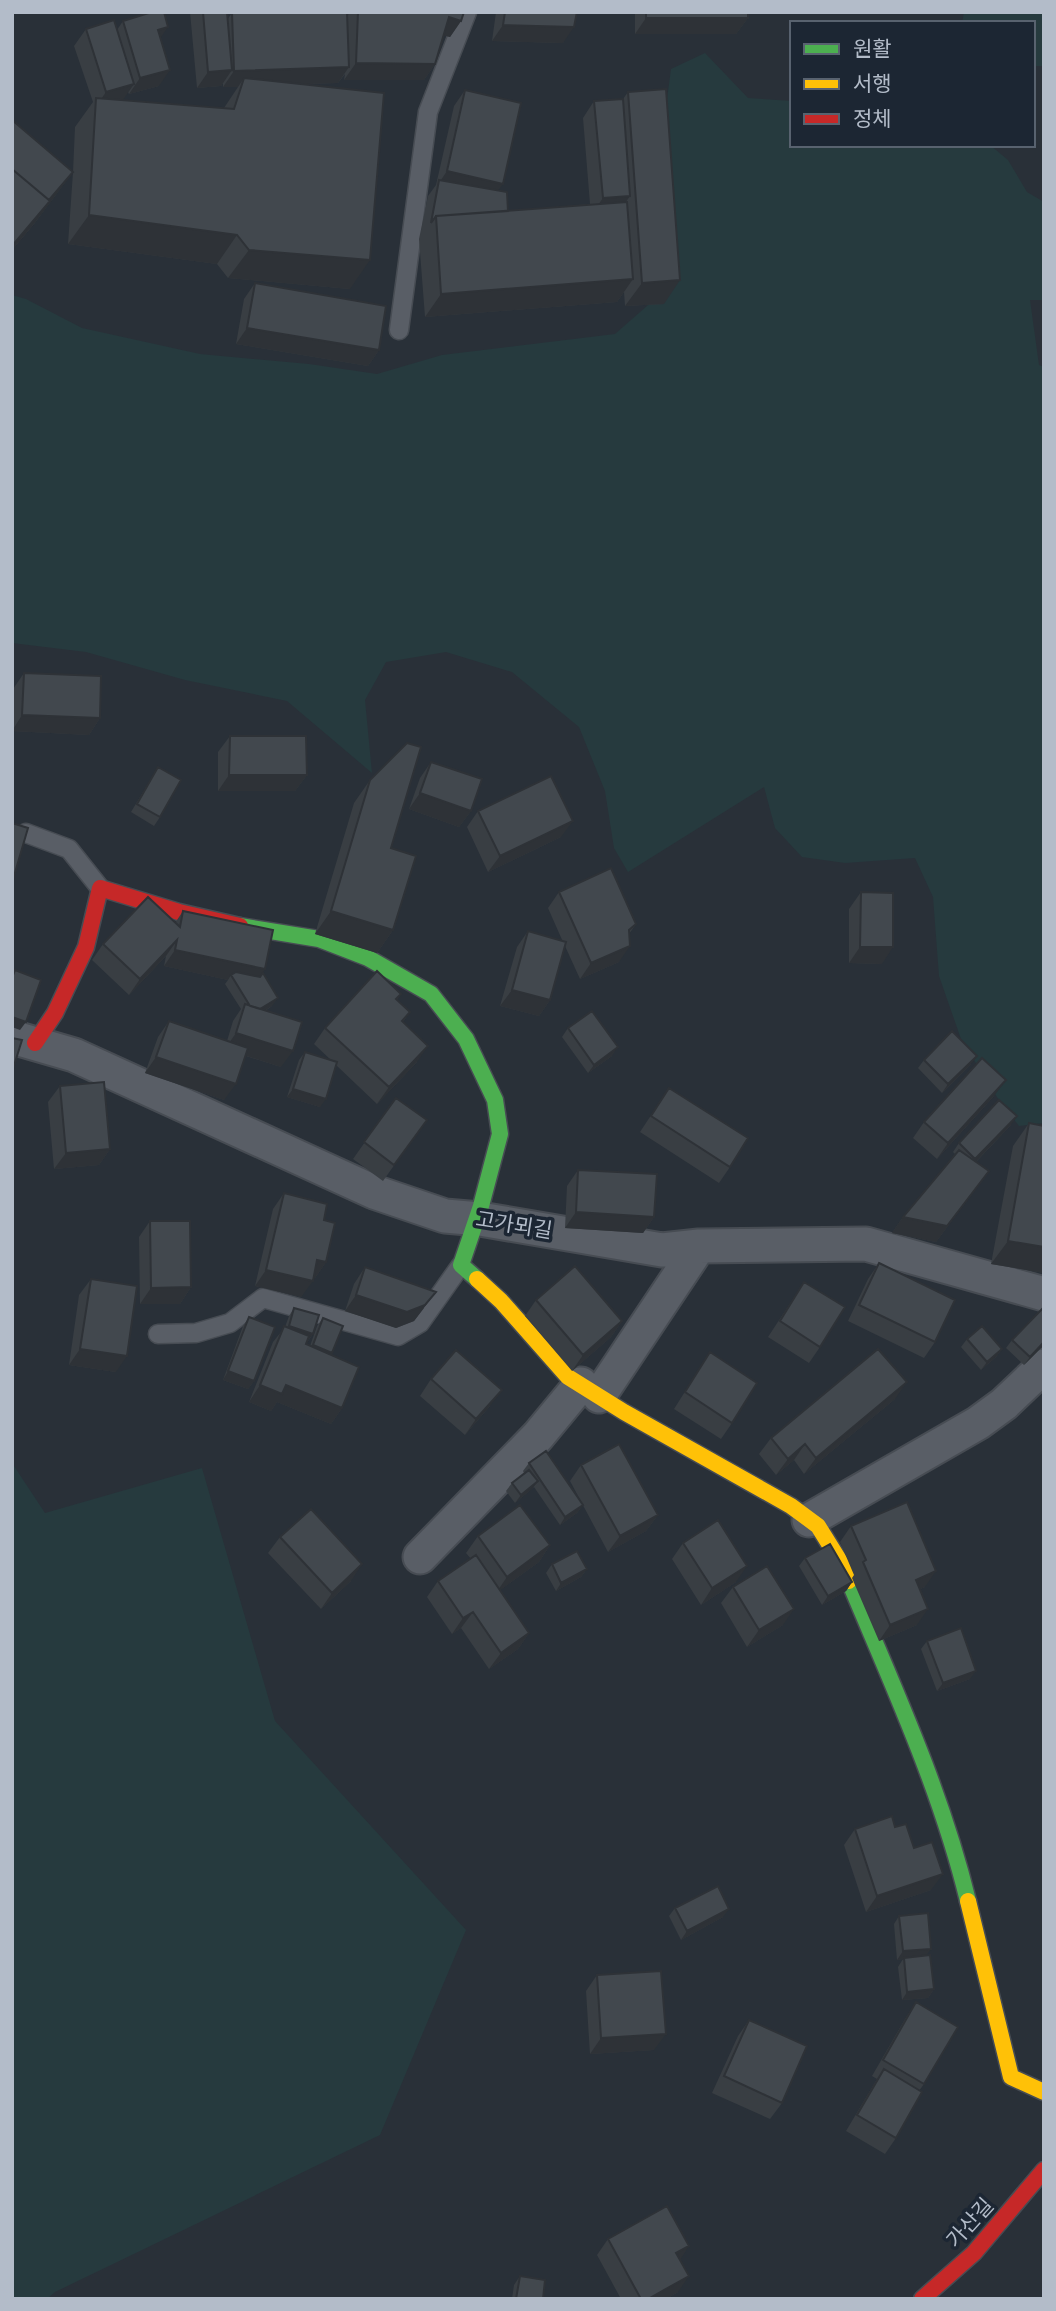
<svg xmlns="http://www.w3.org/2000/svg" width="1056" height="2311" viewBox="0 0 1056 2311" font-family="Roboto,'Noto Sans KR',sans-serif">
	<style>
		.green { fill: #263a3e }
		.lines { fill: none; stroke-linecap: round; stroke-linejoin: round }
		.lane-casing { stroke: #474c53; stroke-width: 21 }
		.street-casing { stroke: #474c53; stroke-width: 37 }
		.fast-casing { stroke: #474c53; stroke-width: 19 }
		.slow-casing { stroke: #474c53; stroke-width: 19 }
		.jam-casing { stroke: #474c53; stroke-width: 19 }
		.lane { stroke: #595e66; stroke-width: 18 }
		.street { stroke: #595e66; stroke-width: 33 }
		.fast { stroke: #4caf50; stroke-width: 16 }
		.slow { stroke: #ffc107; stroke-width: 16 }
		.jam { stroke: #c62828; stroke-width: 16 }
		.wall { fill: #393e43 }
		.shaded-wall { fill: #2e3237 }
		.building { fill: #42484e; stroke: #2e3237; stroke-width: 2 }
		.labels { text-anchor: middle; dominant-baseline: central; stroke-width: 7; stroke-linejoin: round; paint-order: stroke }
		.street-label { font-size: 21px; fill: #b3bcc9; stroke: #1c2633 }
	</style>
	<rect width="100%" height="100%" fill="#293038"/>
	<path class="green" d="M964 12H1044V66H1033V23H962Z
		M705 53 748 98 792 101V145H990L1008 160 1027 192 1044 202V300H1030L1039 365 1044 367V1123L1019 1126 997 1097 961 1039 939 976 933 897 915 858 845 863 802 857 775 828 764 787 628 872 614 848 605 791 579 727 512 672 446 652 386 662 365 700 372 773 287 701 185 680 86 652 12 643V295L26 299 82 328 200 354 309 364 377 374 442 355 615 334 663 292 665 114 671 69Z
		M12 1463 45 1513 202 1468 275 1721 466 1930 380 2135 55 2292 47 2299H12Z"/>
	<g class="lines">
		<defs>
			<path id="lane" d="M399 330 428 112 467 12
				M26 833 69 849 100 888
				M158 1334 196 1333 230 1323 263 1298 398 1336 420 1323 461 1265"/>
			<path id="street" d="M12 1037 74 1055 374 1192 445 1216 480 1219 662 1250 699 1246 866 1244 1044 1294
				M599 1396 699 1246
				M809 1520 978 1423 1004 1404 1044 1366
				M420 1557 538 1436 581 1384"/>
			<path id="fast" d="M240 926 319 939 368 958 431 994 466 1039 495 1100 500 1134 481 1206 461 1265 477 1279
				M849 1581C893 1686 941 1790 968 1901"/>
			<path id="slow" d="M477 1279 501 1301 568 1377 624 1412 791 1506 818 1526 841 1563 849 1581
				M968 1901 1011 2077 1044 2092"/>
			<path id="jam" d="M35 1043 55 1013 86 947 100 888 179 912 240 926
				M922 2299 974 2253 1044 2170"/>
		</defs>
		<use href="#lane" class="lane-casing"/>
		<use href="#street" class="street-casing"/>
		<use href="#fast" class="fast-casing"/>
		<use href="#slow" class="slow-casing"/>
		<use href="#jam" class="jam-casing"/>
		<use href="#lane" class="lane"/>
		<use href="#street" class="street"/>
		<use href="#fast" class="fast"/>
		<use href="#slow" class="slow"/>
		<use href="#jam" class="jam"/>
	</g>
	<path class="wall" d="M190 12H227V20L232 13 347 16 350 12H464L461 21 450 37 444 35 435 64 424 80H344L345 74 338 83 306 84 350 289 228 278 217 264 68 244 73 172 34 224 12 250V120L73 172 75 127 93 102 74 46 86 29 117 30 123 21 161 38 159 86 129 94 128 92 121 100 224 108 238 87H223V83L221 86 197 88Z
		M496 12H577L563 43 492 41Z
		M635 12H748V18L736 34H635Z
		M465 90 498 191 508 211 590 204 583 118 594 101 623 99 628 92 664 304 625 306 624 292 617 302 425 317 419 239 428 196 436 185 454 106Z
		M255 283 379 350 368 366 236 344 244 299Z
		M24 673 100 718 89 735 12 731 13 689Z
		M230 736 307 775 295 791H218V752Z
		M431 762 471 811 459 827 409 809 420 778Z
		M158 767 160 817 154 826 131 812Z
		M370 780 391 848 393 930 377 953 315 934 354 803Z
		M478 811 561 837 488 872 467 827Z
		M559 892 636 924 629 934 619 962 580 979 565 946 550 1000 539 1016 500 1006 517 947 528 931 563 942 548 908Z
		M861 892 882 964 849 963V909Z
		M183 911 263 973 272 1006 265 1011 281 1067 246 1056 224 1100 145 1073 158 1037 169 1021 227 1041 233 1021 241 1009 225 984 228 980 164 966 166 956 129 995 92 960 103 944 175 923Z
		M401 994 397 1000 410 1012 403 1022 417 1062 377 1104 336 1065 320 1107 287 1097 299 1060 305 1052 332 1061 314 1044 325 1028Z
		M568 1028 612 1056 588 1073 562 1037Z
		M924 1060 971 1064 942 1093 918 1068Z
		M60 1086 110 1149 99 1165 54 1169 48 1102Z
		M669 1088 730 1167 719 1183 640 1132Z
		M994 1096 937 1159 913 1138 924 1122Z
		M396 1098 415 1136 383 1181 353 1159Z
		M1029 1123 1044 1126V1273L991 1264 1013 1146Z
		M1011 1125 976 1162 989 1171 936 1242 892 1233 903 1217 955 1154 953 1152 959 1143Z
		M578 1170 654 1217 643 1233 565 1228 567 1186Z
		M284 1193 324 1220 326 1262 315 1278H313L301 1297 255 1286 273 1209Z
		M150 1221 191 1287 180 1304H140L139 1237Z
		M879 1263 935 1342 924 1358 848 1321 868 1279Z
		M365 1267 424 1308 414 1321 396 1328 345 1311 354 1284Z
		M91 1279 116 1372 69 1365 79 1295Z
		M804 1282 820 1347 809 1363 768 1337Z
		M536 1300 622 1321 611 1337 572 1371 525 1316Z
		M294 1308 313 1334 306 1344 310 1346 317 1326 323 1318 332 1353 331 1355 342 1408 331 1424 277 1402 271 1411 249 1402 273 1342 285 1327 289 1316Z
		M249 1317 254 1381 248 1389 223 1380 243 1326Z
		M967 1339 1002 1349 996 1357 981 1370 961 1347Z
		M1012 1340 1044 1345 1024 1365 1006 1348Z
		M710 1352 732 1423 721 1439 674 1409Z
		M431 1379 490 1406 465 1435 420 1396Z
		M895 1399 804 1474 794 1460 776 1475 759 1454 771 1438Z
		M529 1463 583 1505 577 1513 560 1525 534 1487 515 1503 506 1491 512 1483 524 1473 523 1471Z
		M581 1465 658 1515 646 1531 608 1552 570 1481Z
		M851 1526 925 1587 920 1589 917 1625 879 1641 852 1578 854 1575 840 1542Z
		M478 1536 550 1545 539 1562 500 1590 529 1633 518 1649 489 1669 461 1628 452 1634 427 1597 438 1581 471 1559 466 1553Z
		M280 1537 351 1581 321 1609 268 1553Z
		M683 1543 736 1582 701 1605 672 1559Z
		M805 1558 852 1582 846 1591 822 1605 799 1566Z
		M552 1564 587 1569 581 1577 556 1591 546 1573Z
		M733 1587 783 1625 747 1647 721 1603Z
		M927 1641 970 1679 937 1691 921 1649Z
		M895 1827 914 1848 931 1890 866 1912 844 1845 855 1829Z
		M675 1908 723 1917 681 1940 669 1916Z
		M899 1916 926 1956 934 1989 928 1998 902 2000 898 1967 903 1959 897 1960 894 1924Z
		M597 1975 654 2050 590 2054 586 1991Z
		M916 2002 924 2084 919 2091 896 2138 885 2154 846 2131 877 2079 872 2076 905 2019Z
		M749 2020 782 2103 770 2119 712 2093 738 2036Z
		M608 2239 680 2259 678 2292 666 2299H621L597 2255Z
		M520 2276 543 2299H512L514 2285Z"/>
	<path class="shaded-wall" d="M449 17 461 21 450 37 438 34Z
		M646 18H748L736 34H635Z
		M503 25 574 27 563 43 492 41Z
		M168 27 157 43 158 30Z
		M356 63 435 64 424 80H344Z
		M349 67 338 83 242 86 244 78 238 87H223L234 71Z
		M170 70 159 86 129 94 140 78Z
		M232 70 221 86 197 88 208 72Z
		M134 84 123 100 95 108 106 92Z
		M447 171 503 184 491 200 439 183Z
		M73 172 34 224 12 250V246Z
		M630 196 619 212 591 215 603 198Z
		M89 215 237 235 217 264 68 244Z
		M249 250 370 260 350 289 228 278Z
		M633 279 617 302 425 317 441 294Z
		M680 280 664 304 625 306 642 283Z
		M247 328 379 350 368 366 236 344Z
		M22 715 100 718 89 735 12 731Z
		M229 775H307L295 791H218Z
		M420 793 471 811 459 827 409 809Z
		M573 821 561 837 488 872 500 856Z
		M331 911 393 930 377 953 315 934Z
		M177 940 166 956 129 995 140 979Z
		M630 946 619 962 580 979 591 963Z
		M860 947H893L882 964 849 963Z
		M175 950 265 969 254 986 231 975 228 980 164 966Z
		M512 990 550 1000 539 1016 500 1006Z
		M278 998 272 1006 248 1021 254 1013Z
		M12 1017 26 1022 20 1030 12 1027Z
		M236 1033 293 1051 281 1067 225 1049Z
		M428 1046 417 1062 377 1104 389 1087Z
		M618 1047 612 1056 588 1073 594 1065Z
		M977 1056 971 1064 942 1093 948 1084Z
		M156 1057 236 1084 224 1100 145 1073Z
		M1006 1080 994 1096 937 1159 948 1143Z
		M293 1089 326 1099 320 1107 287 1097Z
		M1017 1116 1011 1125 970 1168 975 1159Z
		M110 1149 99 1165 54 1169 66 1153Z
		M989 1171 936 1242 892 1233 903 1217Z
		M576 1212 654 1217 643 1233 565 1228Z
		M1008 1241 1044 1247V1273L991 1264Z
		M317 1260 326 1262 315 1278 306 1277Z
		M266 1270 313 1281 301 1297 255 1286Z
		M191 1287 180 1304H140L151 1288Z
		M436 1292 414 1321 396 1328 345 1311 356 1295Z
		M622 1321 611 1337 572 1371 583 1355Z
		M289 1326 313 1334 307 1342 283 1334Z
		M1044 1342V1345L1024 1365 1030 1357Z
		M313 1345 332 1353 327 1361 307 1354Z
		M80 1349 127 1356 116 1372 69 1365Z
		M1002 1349 996 1357 981 1370 987 1362Z
		M228 1371 254 1381 248 1389 223 1380Z
		M907 1382 895 1399 804 1474 816 1458Z
		M260 1385H286L342 1408 331 1424 277 1402 271 1411 249 1402Z
		M502 1390 490 1406 465 1435 476 1419Z
		M805 1444 794 1460 776 1475 788 1459Z
		M538 1481 532 1489 515 1503 521 1495Z
		M583 1505 577 1513 560 1525 565 1517Z
		M658 1515 646 1531 608 1552 620 1536Z
		M550 1545 539 1562 496 1593 507 1577Z
		M362 1564 351 1581 321 1609 332 1593Z
		M747 1566 736 1582 701 1605 712 1588Z
		M587 1569 581 1577 556 1591 561 1583Z
		M936 1571 925 1587 904 1596 916 1580Z
		M852 1582 846 1591 822 1605 828 1596Z
		M794 1609 783 1625 747 1647 759 1630Z
		M928 1609 917 1625 879 1641 890 1625Z
		M473 1612 461 1628 452 1634 463 1618Z
		M529 1633 518 1649 489 1669 501 1653Z
		M976 1671 970 1679 937 1691 943 1683Z
		M943 1874 931 1890 866 1912 877 1896Z
		M729 1909 723 1917 681 1940 687 1931Z
		M931 1949 925 1957 897 1960 903 1951Z
		M934 1989 928 1998 902 2000 907 1992Z
		M666 2034 654 2050 590 2054 601 2038Z
		M689 2246 678 2263 676 2253Z
		M689 2276 678 2292 666 2299H648Z"/>
	<path class="building" d="M152 12H164L168 27 158 30 170 70 140 78 123 21Z
		M203 12H227L232 70 208 72Z
		M263 12H347L349 67 234 71 232 13Z
		M358 12H464L461 21 449 17 435 64 356 63Z
		M505 12H577L574 27 503 25Z
		M646 12H748V18H646Z
		M114 20 134 84 106 92 86 29Z
		M244 78 384 93 370 260 249 250 237 235 89 215 96 98 234 109Z
		M666 89 680 280 642 283 628 92Z
		M465 90 521 103 503 184 447 171Z
		M623 99 630 196 603 198 594 101Z
		M12 120 73 172 49 200 12 169Z
		M12 169 50 201 12 246Z
		M439 180 507 192 508 211 436 216 431 223Z
		M627 202 633 279 441 294 436 216Z
		M255 283 386 306 379 350 247 328Z
		M24 673 101 676 100 718 22 715Z
		M230 736H306L307 775H229Z
		M407 743 421 747 391 848 416 856 393 930 331 911 370 780Z
		M431 762 482 779 471 811 420 793Z
		M158 767 181 780 160 817 137 804Z
		M551 776 573 821 500 856 478 811Z
		M12 823 28 828 12 883Z
		M611 868 636 924 629 930 630 946 591 963 559 892Z
		M861 892 893 893V947H860Z
		M148 897 180 927 183 911 273 930 265 969 175 950 177 940 140 979 103 944Z
		M528 931 566 942 550 1000 512 990Z
		M15 970 41 980 26 1022 12 1017V978Z
		M377 971 401 994 396 999 410 1012 402 1021 428 1046 389 1087 325 1028Z
		M236 972 260 977 263 973 278 998 260 1009 250 1006 231 975Z
		M245 1004 302 1022 293 1051 236 1033Z
		M592 1011 618 1047 594 1065 568 1028Z
		M169 1021 248 1048 236 1084 156 1057Z
		M952 1031 977 1056 948 1084 924 1060Z
		M12 1038 22 1040 12 1072Z
		M305 1052 337 1062 326 1099 293 1089Z
		M982 1058 1006 1080 948 1143 924 1122Z
		M104 1082 110 1149 66 1153 60 1086Z
		M669 1088 748 1138 730 1167 651 1116Z
		M396 1098 427 1120 394 1165 364 1142Z
		M999 1100 1017 1116 975 1159 959 1143Z
		M1029 1123 1044 1126V1247L1008 1241Z
		M959 1150 989 1171 947 1226 903 1217Z
		M578 1170 657 1174 654 1217 576 1212Z
		M284 1193 327 1204 324 1220 335 1223 326 1262 317 1260 313 1281 266 1270Z
		M150 1221H190L191 1287 151 1288Z
		M879 1263 955 1300 935 1342 859 1305Z
		M575 1266 622 1321 583 1355 536 1300Z
		M365 1267 436 1292 425 1305 407 1312 356 1295Z
		M91 1279 137 1286 127 1356 80 1349Z
		M804 1282 845 1307 820 1347 780 1321Z
		M1044 1307V1342L1030 1357 1012 1340Z
		M294 1308 319 1315 313 1334 289 1326Z
		M249 1317 275 1327 254 1381 228 1371Z
		M323 1318 343 1326 332 1353 313 1345Z
		M284 1326 309 1336 306 1344 359 1367 342 1408 286 1385 282 1394 260 1385Z
		M982 1326 1002 1349 987 1362 967 1339Z
		M878 1349 907 1382 816 1458 805 1444 788 1459 771 1438Z
		M456 1350 502 1390 476 1419 431 1379Z
		M710 1352 757 1383 732 1423 685 1392Z
		M619 1444 658 1515 620 1536 581 1465Z
		M546 1451 583 1505 565 1517 529 1463Z
		M529 1470 538 1481 521 1495 512 1483Z
		M907 1502 936 1571 916 1580 928 1609 890 1625 863 1562 866 1560 851 1526Z
		M520 1505 550 1545 507 1577 478 1536Z
		M311 1509 362 1564 332 1593 280 1537Z
		M718 1520 747 1566 712 1588 683 1543Z
		M830 1544 852 1582 828 1596 805 1558Z
		M577 1551 587 1569 561 1583 552 1564Z
		M476 1555 529 1633 501 1653 473 1612 463 1618 438 1581Z
		M767 1566 794 1609 759 1630 733 1587Z
		M961 1628 976 1671 943 1683 927 1641Z
		M892 1816 895 1827 906 1824 914 1848 932 1842 943 1874 877 1896 855 1829Z
		M718 1886 729 1909 687 1931 675 1908Z
		M928 1913 931 1949 903 1951 899 1916Z
		M930 1955 934 1989 907 1992 904 1958Z
		M661 1971 666 2034 601 2038 597 1975Z
		M916 2002 958 2027 924 2084 883 2060Z
		M749 2020 807 2046 782 2103 724 2076Z
		M884 2069 922 2092 896 2138 857 2115Z
		M667 2206 689 2246 676 2253 689 2276 648 2299H641L608 2239Z
		M520 2276 545 2280 543 2299H516Z"/>
	<g class="labels">
		<g class="street-label">
			<text transform="translate(514 1225) rotate(9)">고가뫼길</text>
			<text transform="translate(970 2223) rotate(-48)">가산길</text>
		</g>
	</g>
	<rect width="1056" height="2311" fill="none" stroke="#b3bcc9" stroke-width="28"/>
	<rect x="790" y="21" width="245" height="126" fill="#1c2633" stroke="#58626f" stroke-width="2"/>
	<rect x="804" y="44" width="35" height="10" fill="#4caf50" stroke="#58626f" stroke-width="2"/>
	<text x="853" y="56" font-size="21" fill="#b3bcc9">원활</text>
	<rect x="804" y="79" width="35" height="10" fill="#ffc107" stroke="#58626f" stroke-width="2"/>
	<text x="853" y="91" font-size="21" fill="#b3bcc9">서행</text>
	<rect x="804" y="114" width="35" height="10" fill="#c62828" stroke="#58626f" stroke-width="2"/>
	<text x="853" y="126" font-size="21" fill="#b3bcc9">정체</text>
</svg>
